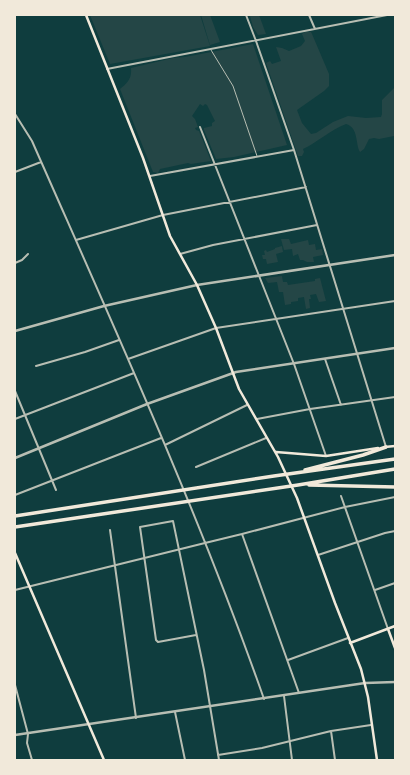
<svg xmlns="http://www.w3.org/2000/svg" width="410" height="775" viewBox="0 0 410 775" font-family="Helvetica,sans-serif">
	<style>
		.green { fill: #244646 }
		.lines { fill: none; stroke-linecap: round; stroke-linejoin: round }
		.service { stroke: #b8beb3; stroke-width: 1 }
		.minor { stroke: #b8beb3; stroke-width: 2 }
		.tertiary { stroke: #b8beb3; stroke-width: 2.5 }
		.secondary { stroke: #f1e9da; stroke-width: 2.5 }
		.motorway { stroke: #f1e9da; stroke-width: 3.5 }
	</style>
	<rect width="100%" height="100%" fill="#0f3d3e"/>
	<path class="green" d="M90 15H200L210 46 110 64Z
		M201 15H210L220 42 210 45Z
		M259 15 266 34 258 35 253 27 250 16Z
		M305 32H311L312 34 329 74V86L324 91 297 110 302 123 311 134 316 133 333 122 348 116 366 118 381 117 382 114V100L395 87 394 136 379 139 374 138 369 139 364 149 360 152C355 143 359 128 346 124 330 130 318 142 303 149L304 152 302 156H298L266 63 270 61 272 64 281 61 276 47 282 48 289 51 301 46 305 41 302 34Z
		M253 44 287 145 234 157 216 159 204 130V128L212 126V123L215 121 207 105 205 104 203 106 200 104 192 116 195 119 198 127 195 128 196 130 199 131 211 161 191 164 188 163 160 169 158 173 153 172 120 89C127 83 132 79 131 68L173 58 185 57Z
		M281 239H289L291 244 308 240 309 245 315 244 316 250 322 249 323 255 313 257 314 262H307L303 260H300L298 254 293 256 292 249 284 250Z
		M282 246 283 252 276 254 278 262 267 264 266 259H263L262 255H265L264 251 266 250 267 252 275 249V248Z
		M282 276 283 282H287L288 285 315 281V279L320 278 326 301 319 302 316 294 310 295 311 299H309L310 308 306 309 304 297 298 298V301L291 302V304L285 305 283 292H279L277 282 268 283 265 278Z"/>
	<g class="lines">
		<path class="service" d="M211 50 233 86 257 156"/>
		<path class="minor" d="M246 15 256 41 294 150 386 447
			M309 15 315 29
			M107 69 387 15
			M15 114 32 141C113 325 197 508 264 699
			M200 127 294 364 326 456
			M15 172 41 162
			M150 176 294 150
			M76 240 163 215 306 187
			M180 254 213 245 317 225
			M15 263 22 260 28 254
			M128 359 216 328 395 301
			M325 359 341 405
			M36 366 85 352 119 340
			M15 391 56 490
			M15 419 134 373
			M257 419 310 409 395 397
			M165 445 247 405
			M196 467 266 438
			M15 495 161 438
			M341 496 388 629
			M110 530 136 718
			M242 534 299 693
			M318 555 385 533 395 531
			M15 590 205 543 242 534 345 507 395 497
			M375 590 395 583
			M196 635 158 642 156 640 140 527 173 521 204 670 219 760
			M288 660 348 638
			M15 685 28 734 27 743 32 760
			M284 696 292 760
			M175 712 185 760
			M331 731 335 760
			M218 755 262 748 331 731 371 725"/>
		<path class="tertiary" d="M15 331 104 306 197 285 395 255
			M15 458 147 404 236 372 395 348
			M15 735 365 683 395 682"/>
		<path class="secondary" d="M86 15 143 158 170 236 197 285 216 328 239 389 278 457 297 498 335 603 361 669 368 697 377 760
			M385 447 395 446
			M276 452 326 456 378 448
			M15 553 104 760
			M388 629 395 648
			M350 643 395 626"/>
		<path class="motorway" d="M305 470 363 455 386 447
			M309 485 395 487
			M15 516 274 476 395 459
			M15 527 298 485 395 469"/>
	</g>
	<rect width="410" height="775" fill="none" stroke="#f1e9da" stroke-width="32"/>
</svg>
